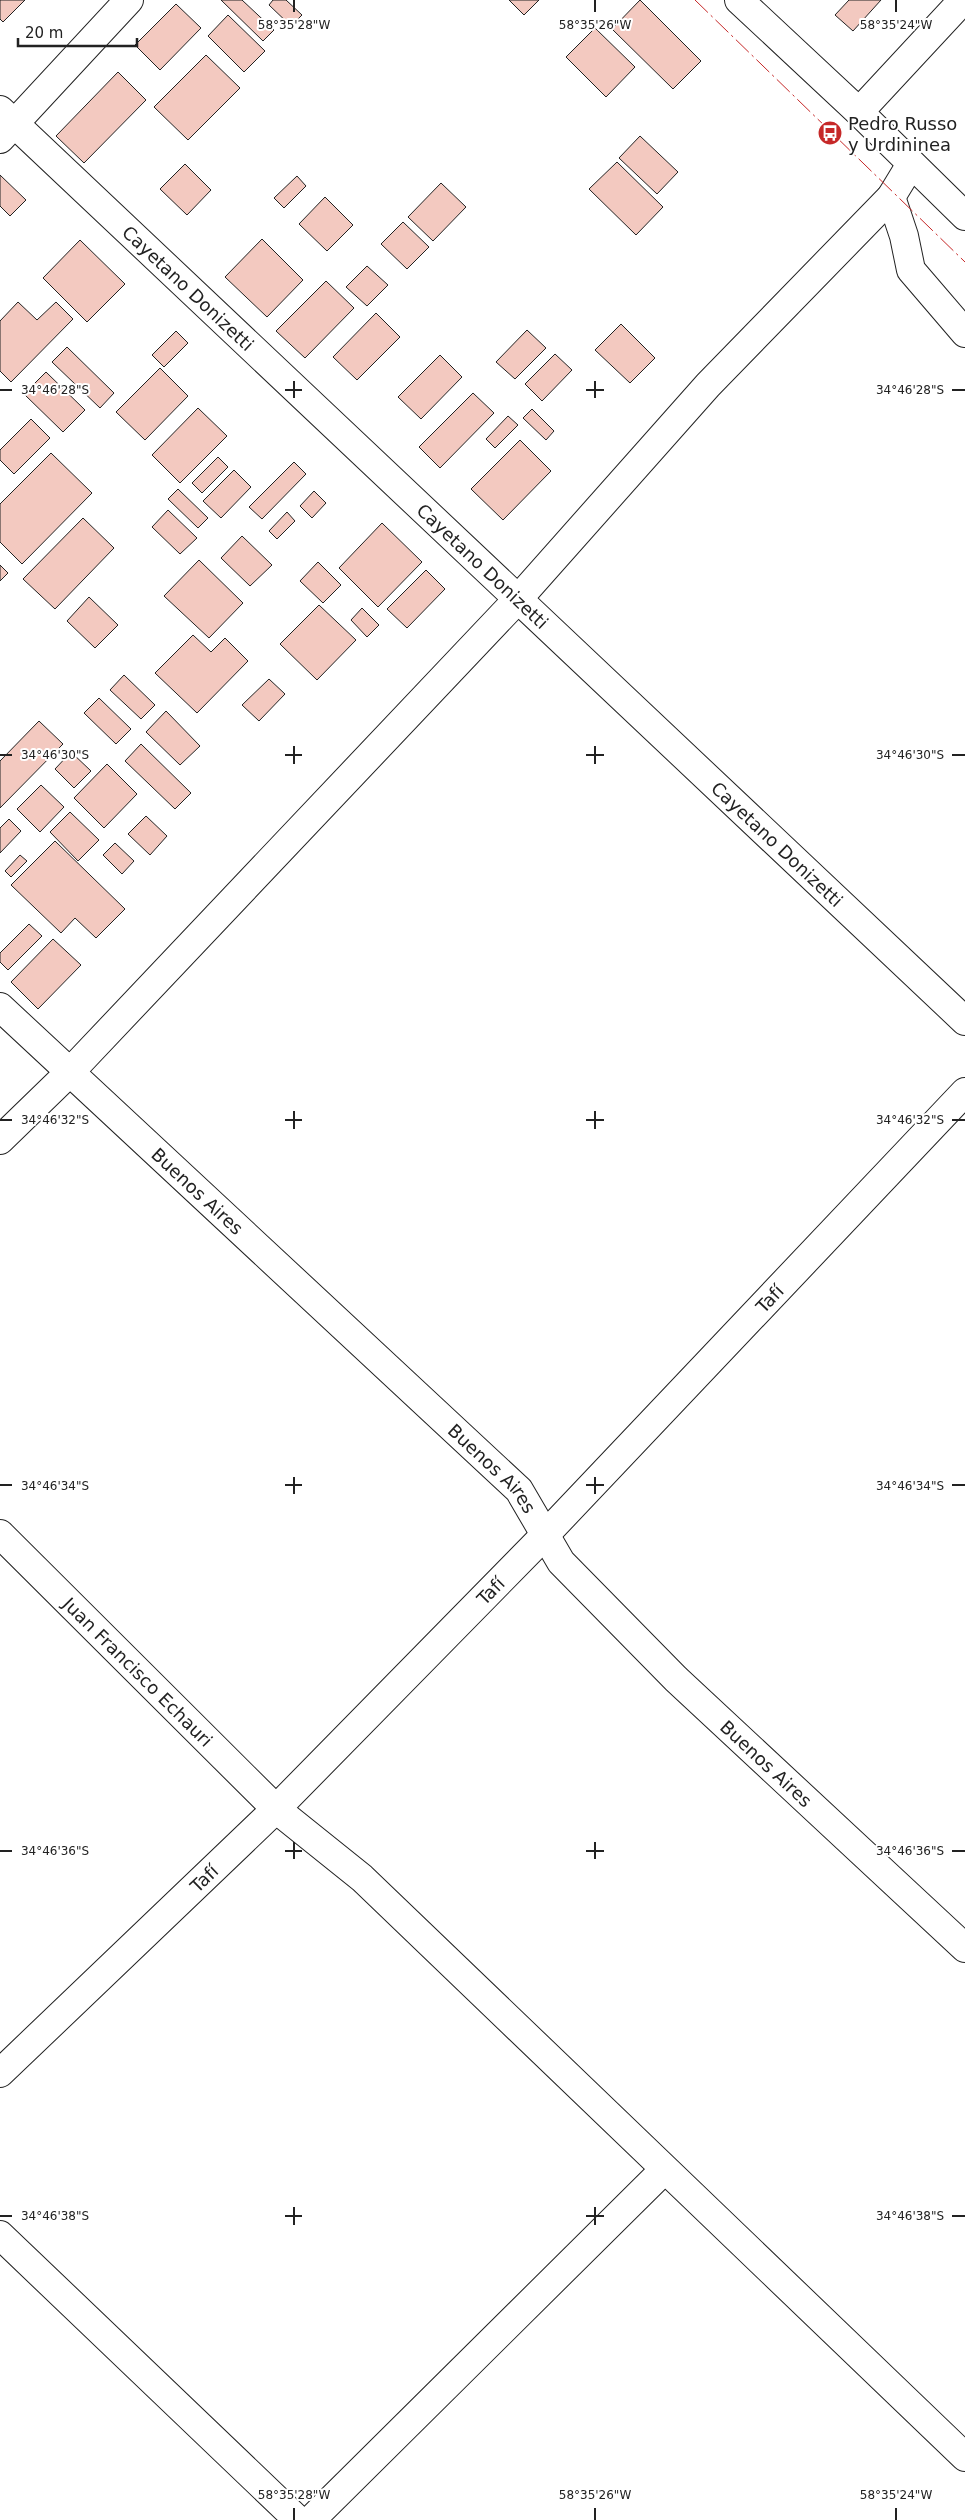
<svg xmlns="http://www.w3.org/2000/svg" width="965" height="2520" viewBox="0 0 965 2520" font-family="'DejaVu Sans',sans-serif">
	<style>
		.building { fill: #f3c9c0; stroke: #222 }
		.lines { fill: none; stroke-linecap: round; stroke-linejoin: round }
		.minor-casing { stroke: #222; stroke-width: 30 }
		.minor { stroke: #fff; stroke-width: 28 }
		.power { stroke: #c62828; stroke-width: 1; stroke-dasharray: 18 4 2.5 4; stroke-linecap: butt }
		.ticks { fill: none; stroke: #222; stroke-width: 2 }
		.labels { text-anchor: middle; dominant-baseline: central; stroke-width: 4; stroke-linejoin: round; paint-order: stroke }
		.poi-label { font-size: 18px; fill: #222; stroke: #fff; text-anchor: start }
		.street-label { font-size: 18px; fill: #222; stroke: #fff }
		.ticks-label { font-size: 12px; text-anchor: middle; fill: #222; stroke: #fff; stroke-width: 4; stroke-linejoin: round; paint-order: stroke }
	</style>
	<rect width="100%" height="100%" fill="#fff"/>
	<path class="building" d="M0 0H25L3 22 0 19Z
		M221 0H242L274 30 263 41Z
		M273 0H286L302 15 291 26 269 5Z
		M509 0H539L524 15Z
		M640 0 701 61 673 89 612 29Z
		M849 0H881L853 31 835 15Z
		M176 4 201 28 160 70 135 45Z
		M228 15 265 51 244 72 208 36Z
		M595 28 635 67 606 97 566 57Z
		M206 55 240 88 188 140 154 107Z
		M118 72 146 100 84 163 56 136Z
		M640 136 678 172 657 194 619 158Z
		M617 162 663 207 636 235 589 189Z
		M185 164 211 190 187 215 160 189Z
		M0 175 26 200 10 216 0 206Z
		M297 176 306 186 284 208 274 198Z
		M441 183 466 207 433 241 408 217Z
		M325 197 353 225 327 251 299 224Z
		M403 222 429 247 407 269 381 244Z
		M262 239 303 280 267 317 225 277Z
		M80 240 125 284 87 322 43 278Z
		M367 266 388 285 367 306 346 287Z
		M326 281 354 308 305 358 276 331Z
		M18 302 37 320 56 302 73 319 11 382 0 371V321Z
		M376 313 400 337 357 380 333 357Z
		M621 324 655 358 630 383 595 350Z
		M527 330 546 348 515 379 496 362Z
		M176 331 188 343 164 367 152 355Z
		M67 347 114 393 100 408 52 362Z
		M555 354 572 370 542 401 525 384Z
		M440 355 462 377 421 419 398 397Z
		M160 368 188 396 145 440 116 412Z
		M46 372 85 410 63 432 24 394Z
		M473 393 494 413 440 468 419 447Z
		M198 408 227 436 180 483 152 455Z
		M532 409 554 431 546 440 523 418Z
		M508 416 518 425 495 448 486 439Z
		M31 419 50 438 14 474 0 460V450Z
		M520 440 551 471 503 520 471 489Z
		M51 453 92 493 22 564 0 542V504Z
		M218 457 228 467 202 493 192 483Z
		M294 462 306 474 262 519 249 507Z
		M234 470 251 487 221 518 203 501Z
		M178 489 208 518 198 528 168 499Z
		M314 491 326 503 312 518 300 506Z
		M168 510 197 538 180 554 152 527Z
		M287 512 295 521 277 539 269 531Z
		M83 518 114 548 55 609 23 579Z
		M382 523 422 562 378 607 339 568Z
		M242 536 272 565 250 586 221 558Z
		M199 560 243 603 209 638 164 596Z
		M318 562 341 585 323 603 300 581Z
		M0 565 8 573 0 581Z
		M426 570 445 589 407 628 387 609Z
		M89 597 118 625 95 648 67 621Z
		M319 605 356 640 317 680 280 644Z
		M362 608 379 625 367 637 351 620Z
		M193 635 211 652 225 638 248 661 197 713 155 673Z
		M124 675 155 705 141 719 110 690Z
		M269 679 285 694 259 721 242 705Z
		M99 698 131 729 116 744 84 713Z
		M166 711 200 746 180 765 146 732Z
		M39 721 63 744 0 808V761Z
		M141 744 191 793 175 809 125 761Z
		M71 752 91 771 74 788 55 769Z
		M107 764 137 794 104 828 74 798Z
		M41 785 64 807 40 832 17 809Z
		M70 812 99 840 78 861 50 832Z
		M146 816 167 836 150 855 128 834Z
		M9 819 21 831 0 853V828Z
		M55 841 125 909 96 938 75 918 61 933 11 885Z
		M115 843 134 861 122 874 103 855Z
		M20 855 27 861 11 877 5 871Z
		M29 924 42 936 8 970 0 962V953Z
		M53 939 81 965 38 1009 11 982Z"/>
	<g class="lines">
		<defs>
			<g id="minor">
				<path d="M739 0 859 112 965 216"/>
				<path id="s1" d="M0 110 965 1021"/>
				<path d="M859 112 963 0"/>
				<path d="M0 139 129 0"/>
				<path d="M891 197 904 236 911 270 965 333"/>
				<path id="s2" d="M0 1007 519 1490 561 1562 676 1679 965 1948"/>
				<path d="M0 1140 70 1072 518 599 708 385 891 197 911 164"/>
				<path id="s3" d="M0 1534 276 1809 362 1878 965 2457"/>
				<path id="s4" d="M0 2073 276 1809 545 1535 965 1092"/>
				<path d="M0 2235 298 2520"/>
				<path d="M311 2520 664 2170"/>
			</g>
		</defs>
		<use href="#minor" class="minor-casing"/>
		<use href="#minor" class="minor"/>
		<path class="power" d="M695 0 965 262"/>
	</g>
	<path class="ticks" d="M294 0V12M595 0V12M896 0V12M294 381V398M595 381V398M0 390H12M285 390H302M586 390H604M952 390H965M294 746V764M595 746V764M0 755H12M285 755H302M586 755H604M952 755H965M294 1111V1129M595 1111V1129M0 1120H12M285 1120H302M586 1120H604M952 1120H965M294 1477V1494M595 1477V1494M0 1485H12M285 1485H302M586 1485H604M952 1485H965M294 1842V1859M595 1842V1859M0 1851H12M285 1851H302M586 1851H604M952 1851H965M294 2207V2225M595 2207V2225M0 2216H12M285 2216H302M586 2216H604M952 2216H965M294 2508V2520M595 2508V2520M896 2508V2520"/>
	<defs>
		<symbol id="bus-disc" viewBox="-11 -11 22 22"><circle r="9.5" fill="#c62828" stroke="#fff"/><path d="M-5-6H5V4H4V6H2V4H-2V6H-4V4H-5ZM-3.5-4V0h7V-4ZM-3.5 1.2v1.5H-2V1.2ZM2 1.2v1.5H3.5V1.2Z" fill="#fff"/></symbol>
	</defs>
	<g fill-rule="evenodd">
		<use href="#bus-disc" x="816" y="119" width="28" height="28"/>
	</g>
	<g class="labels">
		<g class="poi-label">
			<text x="848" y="123">Pedro Russo<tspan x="848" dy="21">y Urdininea</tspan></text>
		</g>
		<g class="street-label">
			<text stroke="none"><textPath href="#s1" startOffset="259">Cayetano Donizetti</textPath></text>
			<text stroke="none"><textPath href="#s1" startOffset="664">Cayetano Donizetti</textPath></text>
			<text stroke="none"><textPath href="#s1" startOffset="1069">Cayetano Donizetti</textPath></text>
			<text stroke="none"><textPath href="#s2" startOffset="270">Buenos Aires</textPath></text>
			<text stroke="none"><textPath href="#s4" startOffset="1092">Tafí</textPath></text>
			<text stroke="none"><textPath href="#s2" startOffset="675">Buenos Aires</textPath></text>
			<text stroke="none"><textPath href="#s4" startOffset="688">Tafí</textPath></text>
			<text stroke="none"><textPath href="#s3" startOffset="195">Juan Francisco Echauri</textPath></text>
			<text stroke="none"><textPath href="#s2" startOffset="1080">Buenos Aires</textPath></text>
			<text stroke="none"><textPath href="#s4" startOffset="282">Tafí</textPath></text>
		</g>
	</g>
	<g class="ticks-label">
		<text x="294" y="29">58°35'28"W</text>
		<text x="595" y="29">58°35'26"W</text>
		<text x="896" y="29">58°35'24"W</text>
		<text x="55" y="394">34°46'28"S</text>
		<text x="910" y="394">34°46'28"S</text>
		<text x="55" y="759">34°46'30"S</text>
		<text x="910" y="759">34°46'30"S</text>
		<text x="55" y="1124">34°46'32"S</text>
		<text x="910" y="1124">34°46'32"S</text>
		<text x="55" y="1490">34°46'34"S</text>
		<text x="910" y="1490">34°46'34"S</text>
		<text x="55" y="1855">34°46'36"S</text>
		<text x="910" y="1855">34°46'36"S</text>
		<text x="55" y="2220">34°46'38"S</text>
		<text x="910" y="2220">34°46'38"S</text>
		<text x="294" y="2499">58°35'28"W</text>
		<text x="595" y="2499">58°35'26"W</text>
		<text x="896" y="2499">58°35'24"W</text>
	</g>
	<path d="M18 38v8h119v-8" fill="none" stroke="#222222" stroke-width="2.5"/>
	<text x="25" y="38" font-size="15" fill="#222222" stroke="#ffffff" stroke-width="4" paint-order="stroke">20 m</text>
</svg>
